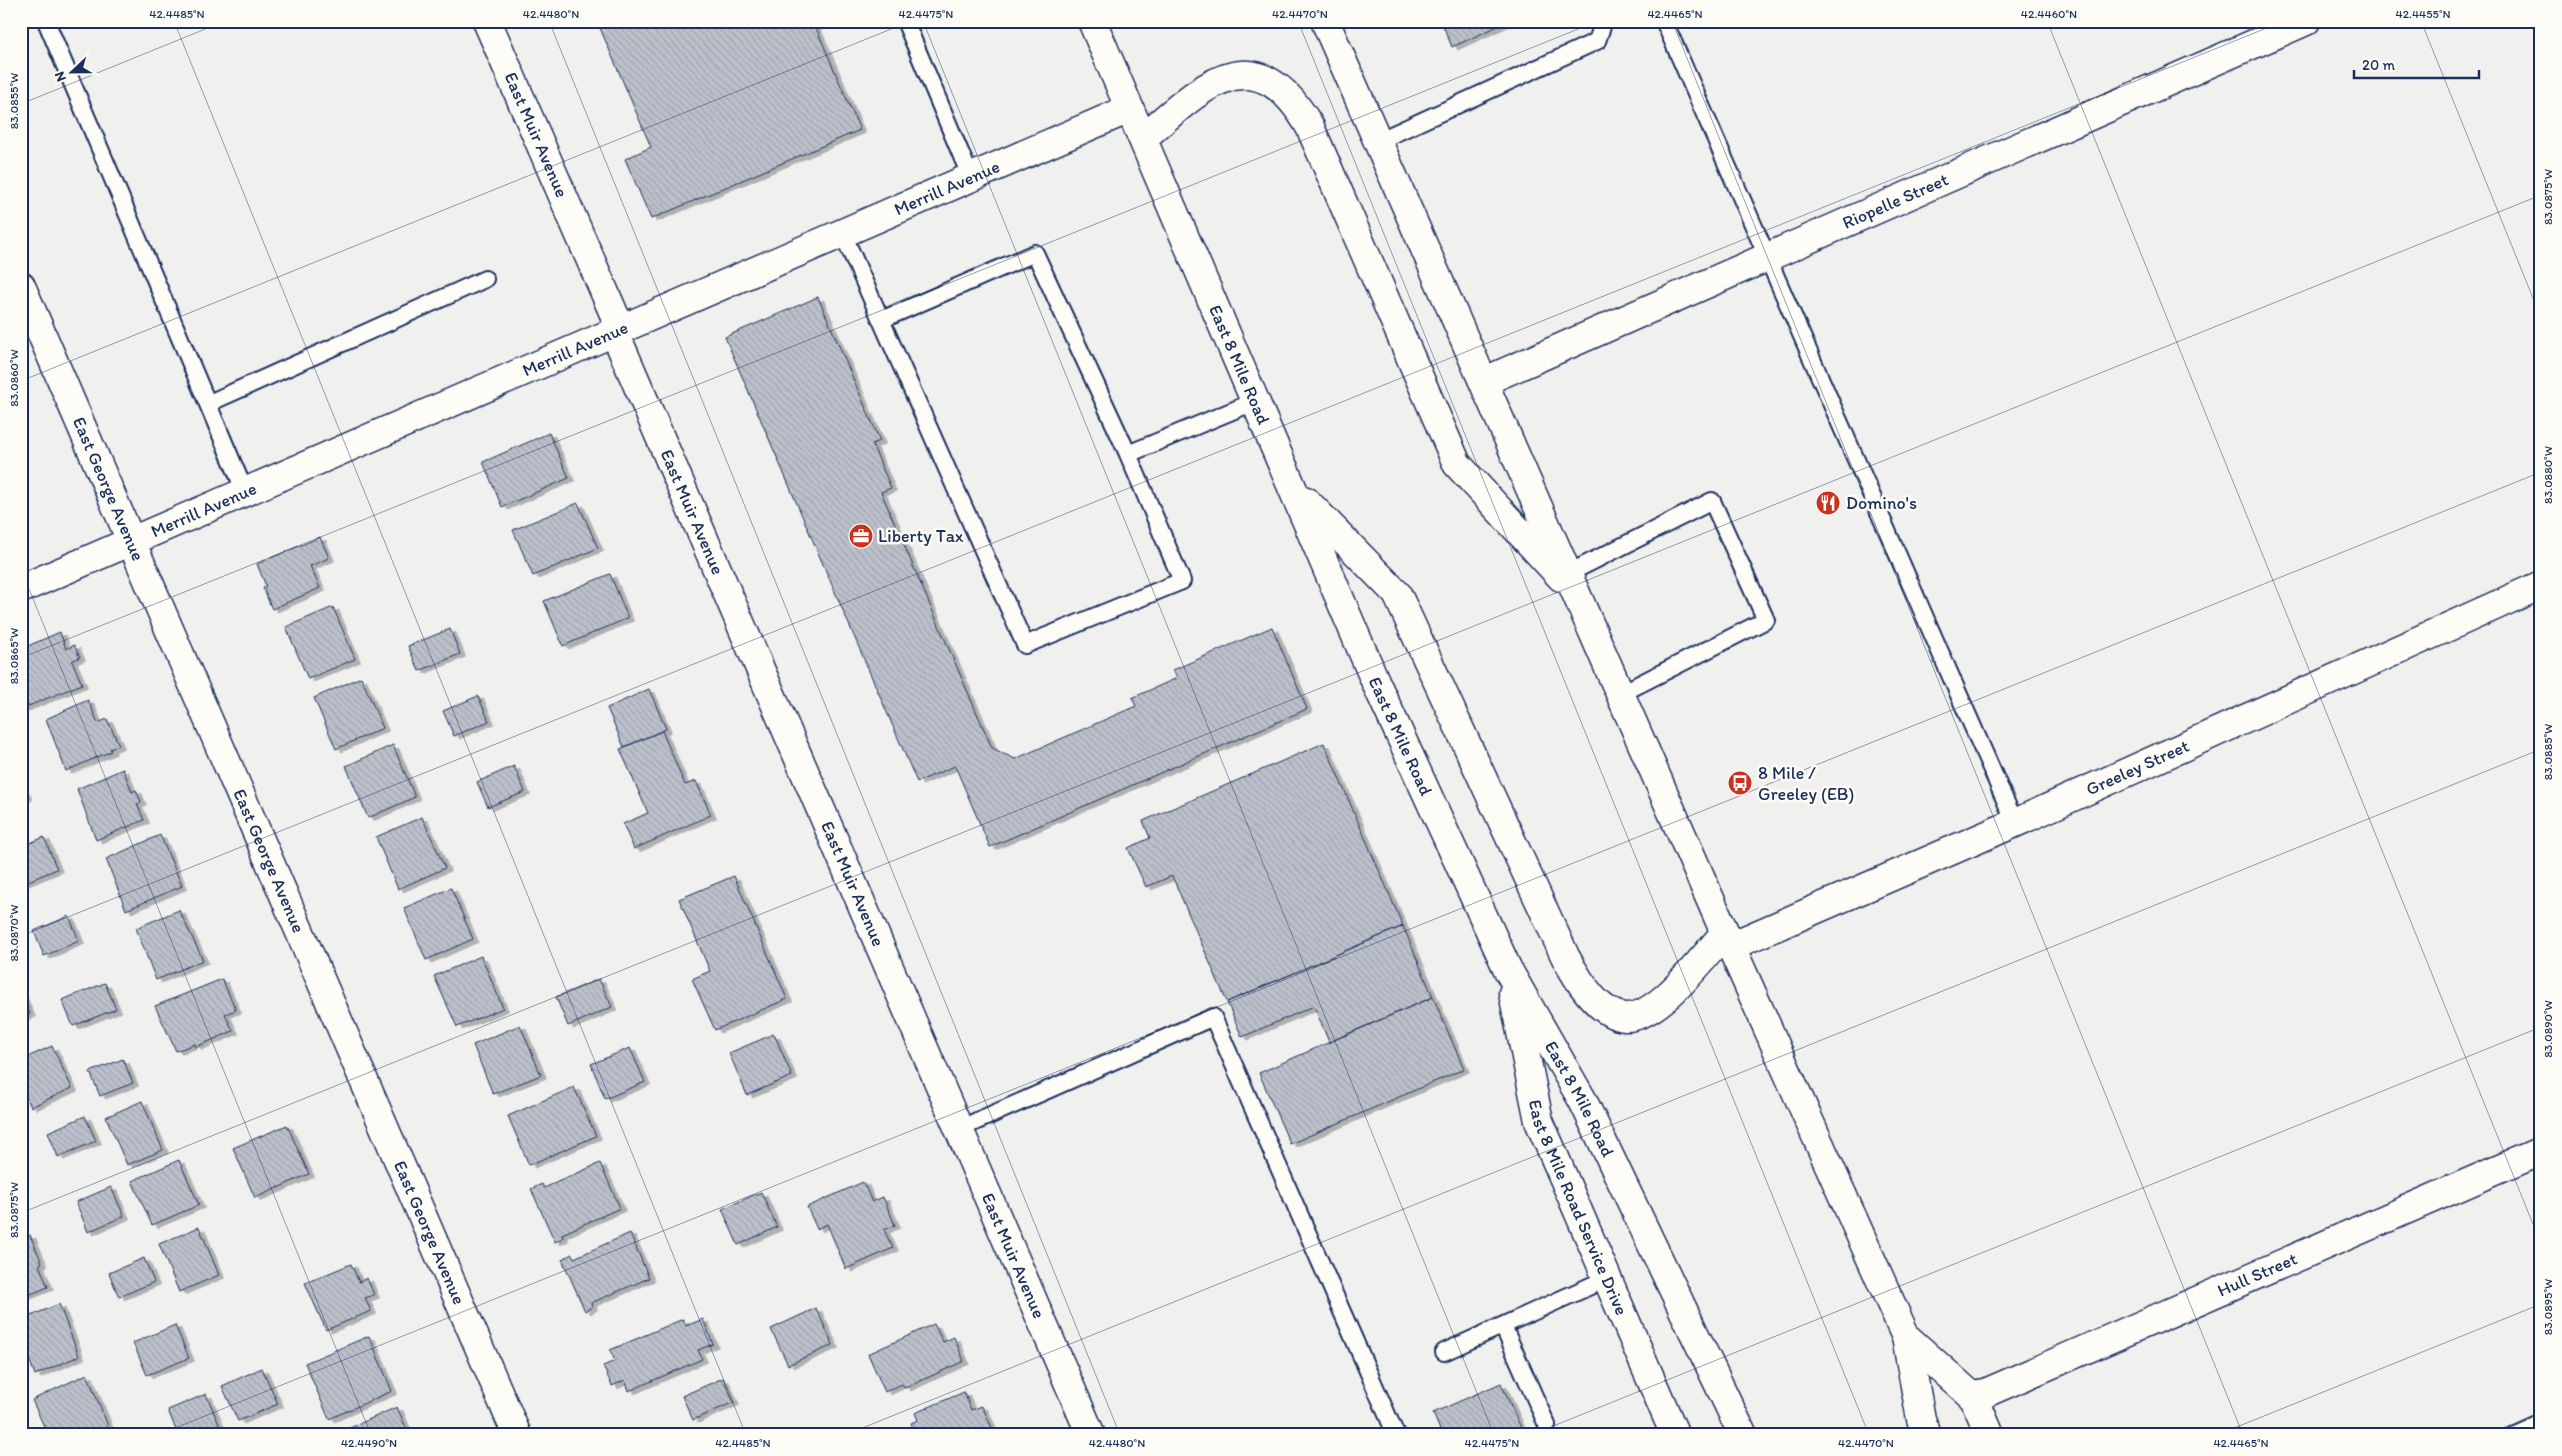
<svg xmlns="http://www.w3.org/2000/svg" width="2562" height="1456" viewBox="0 0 2562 1456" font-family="Itim,sans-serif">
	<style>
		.building { fill: url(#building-back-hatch); stroke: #1b2f5e; filter: url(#shadow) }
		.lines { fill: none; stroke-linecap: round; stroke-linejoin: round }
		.service-casing { stroke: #1b2f5e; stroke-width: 20 }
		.minor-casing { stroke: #1b2f5e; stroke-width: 31 }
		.trunk-casing { stroke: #1b2f5e; stroke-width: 31 }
		.service { stroke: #fdfcf7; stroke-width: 16 }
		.minor { stroke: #fdfcf7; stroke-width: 28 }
		.trunk { stroke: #fdfcf7; stroke-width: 28 }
		.ticks { fill: none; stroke: #1b2f5e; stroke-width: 1; stroke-opacity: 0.45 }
		.labels { text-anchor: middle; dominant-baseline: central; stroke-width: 5; stroke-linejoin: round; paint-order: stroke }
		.street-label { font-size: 18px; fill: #1b2f5e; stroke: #fdfcf7 }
		.poi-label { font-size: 18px; fill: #1b2f5e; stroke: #fdfcf7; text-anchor: start }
		.neatline { fill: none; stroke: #1b2f5e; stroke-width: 2 }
		.ticks-label { font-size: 12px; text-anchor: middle; fill: #1b2f5e }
	</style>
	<defs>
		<pattern id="building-back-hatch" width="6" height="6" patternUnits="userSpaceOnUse" patternTransform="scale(1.25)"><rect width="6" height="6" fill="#bbc0ca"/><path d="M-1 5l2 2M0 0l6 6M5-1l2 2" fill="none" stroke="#a0a5b0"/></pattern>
		<filter id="shadow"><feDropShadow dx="5.5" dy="3" stdDeviation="0" flood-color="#0004"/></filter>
	</defs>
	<rect width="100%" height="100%" fill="#f0f0ee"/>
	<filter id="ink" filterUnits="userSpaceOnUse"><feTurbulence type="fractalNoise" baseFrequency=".02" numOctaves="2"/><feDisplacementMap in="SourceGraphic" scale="10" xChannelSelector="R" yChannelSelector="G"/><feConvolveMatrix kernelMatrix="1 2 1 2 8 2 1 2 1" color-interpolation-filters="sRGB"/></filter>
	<g filter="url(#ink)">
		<path class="building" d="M597 21H813L860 130 651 219 625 159 651 147Z
			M1441 21H1509L1452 47Z
			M818 297 880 441 872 444 891 488 881 492 992 748 1015 759 1136 706 1132 698 1177 678 1173 670 1272 627 1307 709 990 847 955 766 917 782 725 337Z
			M549 433 569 478 502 507 483 462Z
			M578 503 598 548 533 576 513 530Z
			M320 537 329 558 310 566 320 588 272 609 263 588 266 586 257 564Z
			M610 574 628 618 563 646 544 601Z
			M333 607 355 659 308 679 286 627Z
			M450 629 460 654 419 671 408 646Z
			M60 632 66 649 74 645 80 657 72 661 82 684 21 709V649Z
			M361 677 383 728 336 749 314 698Z
			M649 689 666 729 624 747 607 708Z
			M478 696 489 721 454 736 443 711Z
			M88 700 98 723 107 719 119 745 110 749 111 751 66 771 46 719Z
			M662 731 685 785 696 781 711 815 634 849 623 824 648 813 620 749Z
			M1324 743 1403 926 1227 1002 1172 876 1146 887 1128 848 1150 838 1143 821Z
			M393 745 415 797 368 818 346 766Z
			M514 766 525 792 488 807 477 782Z
			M123 769 132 792 136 790 141 802 137 804 144 820 96 840 77 789Z
			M21 785 27 797 21 800Z
			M422 817 445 868 398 889 376 837Z
			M160 835 182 886 126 910 106 859Z
			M44 837 57 869 21 884V847Z
			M734 876 787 999 715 1030 692 979 710 971 679 899Z
			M451 888 473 939 426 960 404 908Z
			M179 910 203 960 156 980 136 928Z
			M69 916 79 941 44 956 34 931Z
			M1403 926 1433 997 1329 1042 1314 1006 1242 1037 1227 1002Z
			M481 956 503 1008 457 1027 434 976Z
			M222 979 236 1010 225 1014 233 1031 196 1047 195 1044 176 1051 155 1006Z
			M599 979 612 1007 568 1026 556 997Z
			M105 983 116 1009 73 1026 62 1000Z
			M21 993 30 1014 21 1018Z
			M1433 997 1464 1069 1290 1144 1259 1073Z
			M520 1025 541 1075 493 1094 473 1045Z
			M774 1034 792 1076 747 1095 729 1053Z
			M52 1046 72 1088 31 1107 21 1085V1060Z
			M630 1048 645 1082 605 1099 591 1064Z
			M123 1059 133 1083 100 1096 90 1072Z
			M574 1087 596 1136 529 1165 508 1116Z
			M142 1101 163 1150 127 1165 106 1117Z
			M85 1116 96 1141 58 1157 48 1132Z
			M287 1125 309 1174 255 1198 233 1148Z
			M179 1160 199 1205 152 1225 132 1181Z
			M600 1163 620 1208 562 1234 563 1238 555 1242 531 1189 542 1184 544 1188Z
			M863 1182 872 1202 883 1197 895 1225 884 1230 893 1248 846 1269 827 1224 817 1229 807 1207Z
			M111 1187 124 1216 88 1232 76 1202Z
			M761 1192 777 1227 738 1245 722 1209Z
			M199 1227 219 1275 179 1292 159 1244Z
			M630 1233 649 1278 591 1303 592 1307 585 1311 562 1259 572 1254 574 1258Z
			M30 1235 42 1263 39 1265 48 1287 21 1298V1239Z
			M144 1258 154 1282 119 1297 109 1273Z
			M351 1264 359 1282 367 1278 374 1295 365 1298 371 1311 326 1330 305 1283Z
			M59 1304 79 1356 35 1375 27 1353 21 1355V1320Z
			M816 1308 833 1345 788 1365 771 1329Z
			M683 1319 686 1326 703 1319 713 1344 698 1350 702 1359 629 1391 625 1380 612 1386 603 1366 615 1361 610 1350Z
			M934 1324 943 1342 954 1337 964 1361 905 1388 902 1384 885 1392 868 1354Z
			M175 1325 189 1358 147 1375 133 1343Z
			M369 1336 392 1391 329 1419 305 1363Z
			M262 1368 278 1404 238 1421 222 1386Z
			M87 1374 108 1426 88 1435H48L32 1400Z
			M723 1378 734 1402 693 1420 682 1396Z
			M1501 1383 1524 1435H1442L1433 1413Z
			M964 1392 971 1410 982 1406 993 1430 982 1435H916L911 1423 918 1420 915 1413Z
			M206 1394 221 1429 207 1435H178L168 1410Z
			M397 1407 409 1435H334Z"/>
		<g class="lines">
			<defs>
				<path id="service" d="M46 21 245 492
					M905 21 971 178
					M1664 21 2015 823
					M1378 141 1597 41 1604 21
					M843 234 1025 645 1182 581 1128 454 1256 401
					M881 320 1035 253 1128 454
					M209 403 485 279
					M1567 574 1712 501 1766 620 1620 694
					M959 1129 1213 1017 1396 1435
					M1503 1326 1547 1425
					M1444 1352 1608 1278
					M2512 1435 2541 1422"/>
				<g id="minor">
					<path id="s1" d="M487 21 621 330"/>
					<path id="s2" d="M21 286 517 1435"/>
					<path id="s3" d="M615 333 1091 1435"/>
					<path id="s4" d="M1485 381 2306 21"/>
					<path id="s5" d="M21 589 1129 109"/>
					<path id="s6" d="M1731 946 2015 823 2541 585"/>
					<path id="s7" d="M1974 1398 2541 1151"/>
				</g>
				<g id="trunk">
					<path id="s8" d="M1092 21 1376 683 1508 970 1583 1101 1743 1435"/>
					<path d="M1325 21 1725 933 1906 1337 1921 1419 1927 1435"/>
					<path d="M1143 138C1203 86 1255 32 1310 127L1457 464 1561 577"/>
					<path d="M1306 501 1397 594 1565 956C1576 977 1598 1015 1625 1017 1658 1019 1704 956 1725 933"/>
					<path id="s9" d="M1513 993 1539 1121 1675 1435"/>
					<path d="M1906 1337 1974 1398 1990 1435"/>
				</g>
			</defs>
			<use href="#service" class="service-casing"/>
			<use href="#minor" class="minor-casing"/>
			<use href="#trunk" class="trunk-casing"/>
			<use href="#service" class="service"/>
			<use href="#minor" class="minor"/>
			<use href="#trunk" class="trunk"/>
		</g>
	</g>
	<path class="ticks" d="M174 21 746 1435M549 21 1120 1435M923 21 1494 1435M1298 21 1869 1435M1672 21 2243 1435M2047 21 2541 1244M2421 21 2541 318M21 104 225 21M21 381 911 21M21 569 371 1435M21 658 1598 21M21 936 2284 21M21 1213 2541 195M158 1435 2541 472M845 1435 2541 749M1531 1435 2541 1027M2217 1435 2541 1304"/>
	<defs>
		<symbol id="restaurant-disc" viewBox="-11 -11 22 22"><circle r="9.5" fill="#c8321e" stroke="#fdfcf7"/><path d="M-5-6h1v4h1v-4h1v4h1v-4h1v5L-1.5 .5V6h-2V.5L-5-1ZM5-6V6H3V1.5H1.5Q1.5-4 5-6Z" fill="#fff"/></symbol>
		<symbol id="office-disc" viewBox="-11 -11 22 22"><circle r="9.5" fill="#c8321e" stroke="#fdfcf7"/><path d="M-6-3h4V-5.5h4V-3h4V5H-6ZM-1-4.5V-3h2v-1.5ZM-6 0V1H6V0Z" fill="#fff"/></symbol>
		<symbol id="bus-disc" viewBox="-11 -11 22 22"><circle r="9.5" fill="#c8321e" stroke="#fdfcf7"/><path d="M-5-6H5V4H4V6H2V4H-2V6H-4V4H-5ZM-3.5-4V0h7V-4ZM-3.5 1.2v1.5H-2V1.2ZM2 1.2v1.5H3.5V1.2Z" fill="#fff"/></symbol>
	</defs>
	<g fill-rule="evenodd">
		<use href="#restaurant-disc" x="1814" y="489" width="28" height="28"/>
		<use href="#office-disc" x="847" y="522" width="28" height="28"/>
		<use href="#bus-disc" x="1726" y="769" width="28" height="28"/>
	</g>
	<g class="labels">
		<g class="street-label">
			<text stroke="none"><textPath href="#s1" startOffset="124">East Muir Avenue</textPath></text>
			<text stroke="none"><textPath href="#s5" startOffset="1009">Merrill Avenue</textPath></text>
			<text stroke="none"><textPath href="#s4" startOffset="448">Riopelle Street</textPath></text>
			<text stroke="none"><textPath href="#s5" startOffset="604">Merrill Avenue</textPath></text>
			<text stroke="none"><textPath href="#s8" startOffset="374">East 8 Mile Road</textPath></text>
			<text stroke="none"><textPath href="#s2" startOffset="221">East George Avenue</textPath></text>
			<text stroke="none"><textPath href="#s5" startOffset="199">Merrill Avenue</textPath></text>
			<text stroke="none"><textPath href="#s3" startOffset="195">East Muir Avenue</textPath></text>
			<text stroke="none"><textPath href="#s8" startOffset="779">East 8 Mile Road</textPath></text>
			<text stroke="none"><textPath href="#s6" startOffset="444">Greeley Street</textPath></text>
			<text stroke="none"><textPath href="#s2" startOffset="626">East George Avenue</textPath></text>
			<text stroke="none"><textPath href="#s3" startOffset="600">East Muir Avenue</textPath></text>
			<text stroke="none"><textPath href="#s8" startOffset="1184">East 8 Mile Road</textPath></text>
			<text stroke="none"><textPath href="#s9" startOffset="225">East 8 Mile Road Service Drive</textPath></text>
			<text stroke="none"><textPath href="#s2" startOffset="1031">East George Avenue</textPath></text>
			<text stroke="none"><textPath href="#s3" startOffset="1005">East Muir Avenue</textPath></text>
			<text stroke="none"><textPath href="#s7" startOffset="309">Hull Street</textPath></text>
		</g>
		<g class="poi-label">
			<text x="1846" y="503">Domino's</text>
			<text x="878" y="536">Liberty Tax</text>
			<text x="1758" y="773">8 Mile /<tspan x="1758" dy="21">Greeley (EB)</tspan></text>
		</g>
	</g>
	<rect width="2562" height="1456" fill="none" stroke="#fdfcf7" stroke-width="55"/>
	<g transform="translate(72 72) rotate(248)" stroke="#fdfcf7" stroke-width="4" paint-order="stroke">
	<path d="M0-4L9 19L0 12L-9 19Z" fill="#1b2f5e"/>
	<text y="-8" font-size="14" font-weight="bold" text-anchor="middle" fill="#1b2f5e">N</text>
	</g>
	<path d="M2354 70v8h125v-8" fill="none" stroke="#1b2f5e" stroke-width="2.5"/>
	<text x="2362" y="70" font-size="15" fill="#1b2f5e" stroke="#fdfcf7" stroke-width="4" paint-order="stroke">20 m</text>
	<rect x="28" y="28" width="2506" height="1400" class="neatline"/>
	<g class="ticks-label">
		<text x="177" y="18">42.4485°N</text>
		<text x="551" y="18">42.4480°N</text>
		<text x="926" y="18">42.4475°N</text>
		<text x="1300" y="18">42.4470°N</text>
		<text x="1675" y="18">42.4465°N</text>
		<text x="2049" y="18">42.4460°N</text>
		<text x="2423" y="18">42.4455°N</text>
		<text transform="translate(14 101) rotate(-90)" y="4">83.0855°W</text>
		<text transform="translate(2548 197) rotate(-90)" y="4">83.0875°W</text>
		<text transform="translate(14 378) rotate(-90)" y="4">83.0860°W</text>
		<text transform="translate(2548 475) rotate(-90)" y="4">83.0880°W</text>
		<text transform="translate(14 656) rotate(-90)" y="4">83.0865°W</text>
		<text transform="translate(2548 752) rotate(-90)" y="4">83.0885°W</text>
		<text transform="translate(14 933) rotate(-90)" y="4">83.0870°W</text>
		<text transform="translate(2548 1029) rotate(-90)" y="4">83.0890°W</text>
		<text transform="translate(14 1210) rotate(-90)" y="4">83.0875°W</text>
		<text transform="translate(2548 1307) rotate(-90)" y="4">83.0895°W</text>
		<text x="369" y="1447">42.4490°N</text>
		<text x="743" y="1447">42.4485°N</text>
		<text x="1117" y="1447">42.4480°N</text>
		<text x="1492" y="1447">42.4475°N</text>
		<text x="1866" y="1447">42.4470°N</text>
		<text x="2241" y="1447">42.4465°N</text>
	</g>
</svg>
